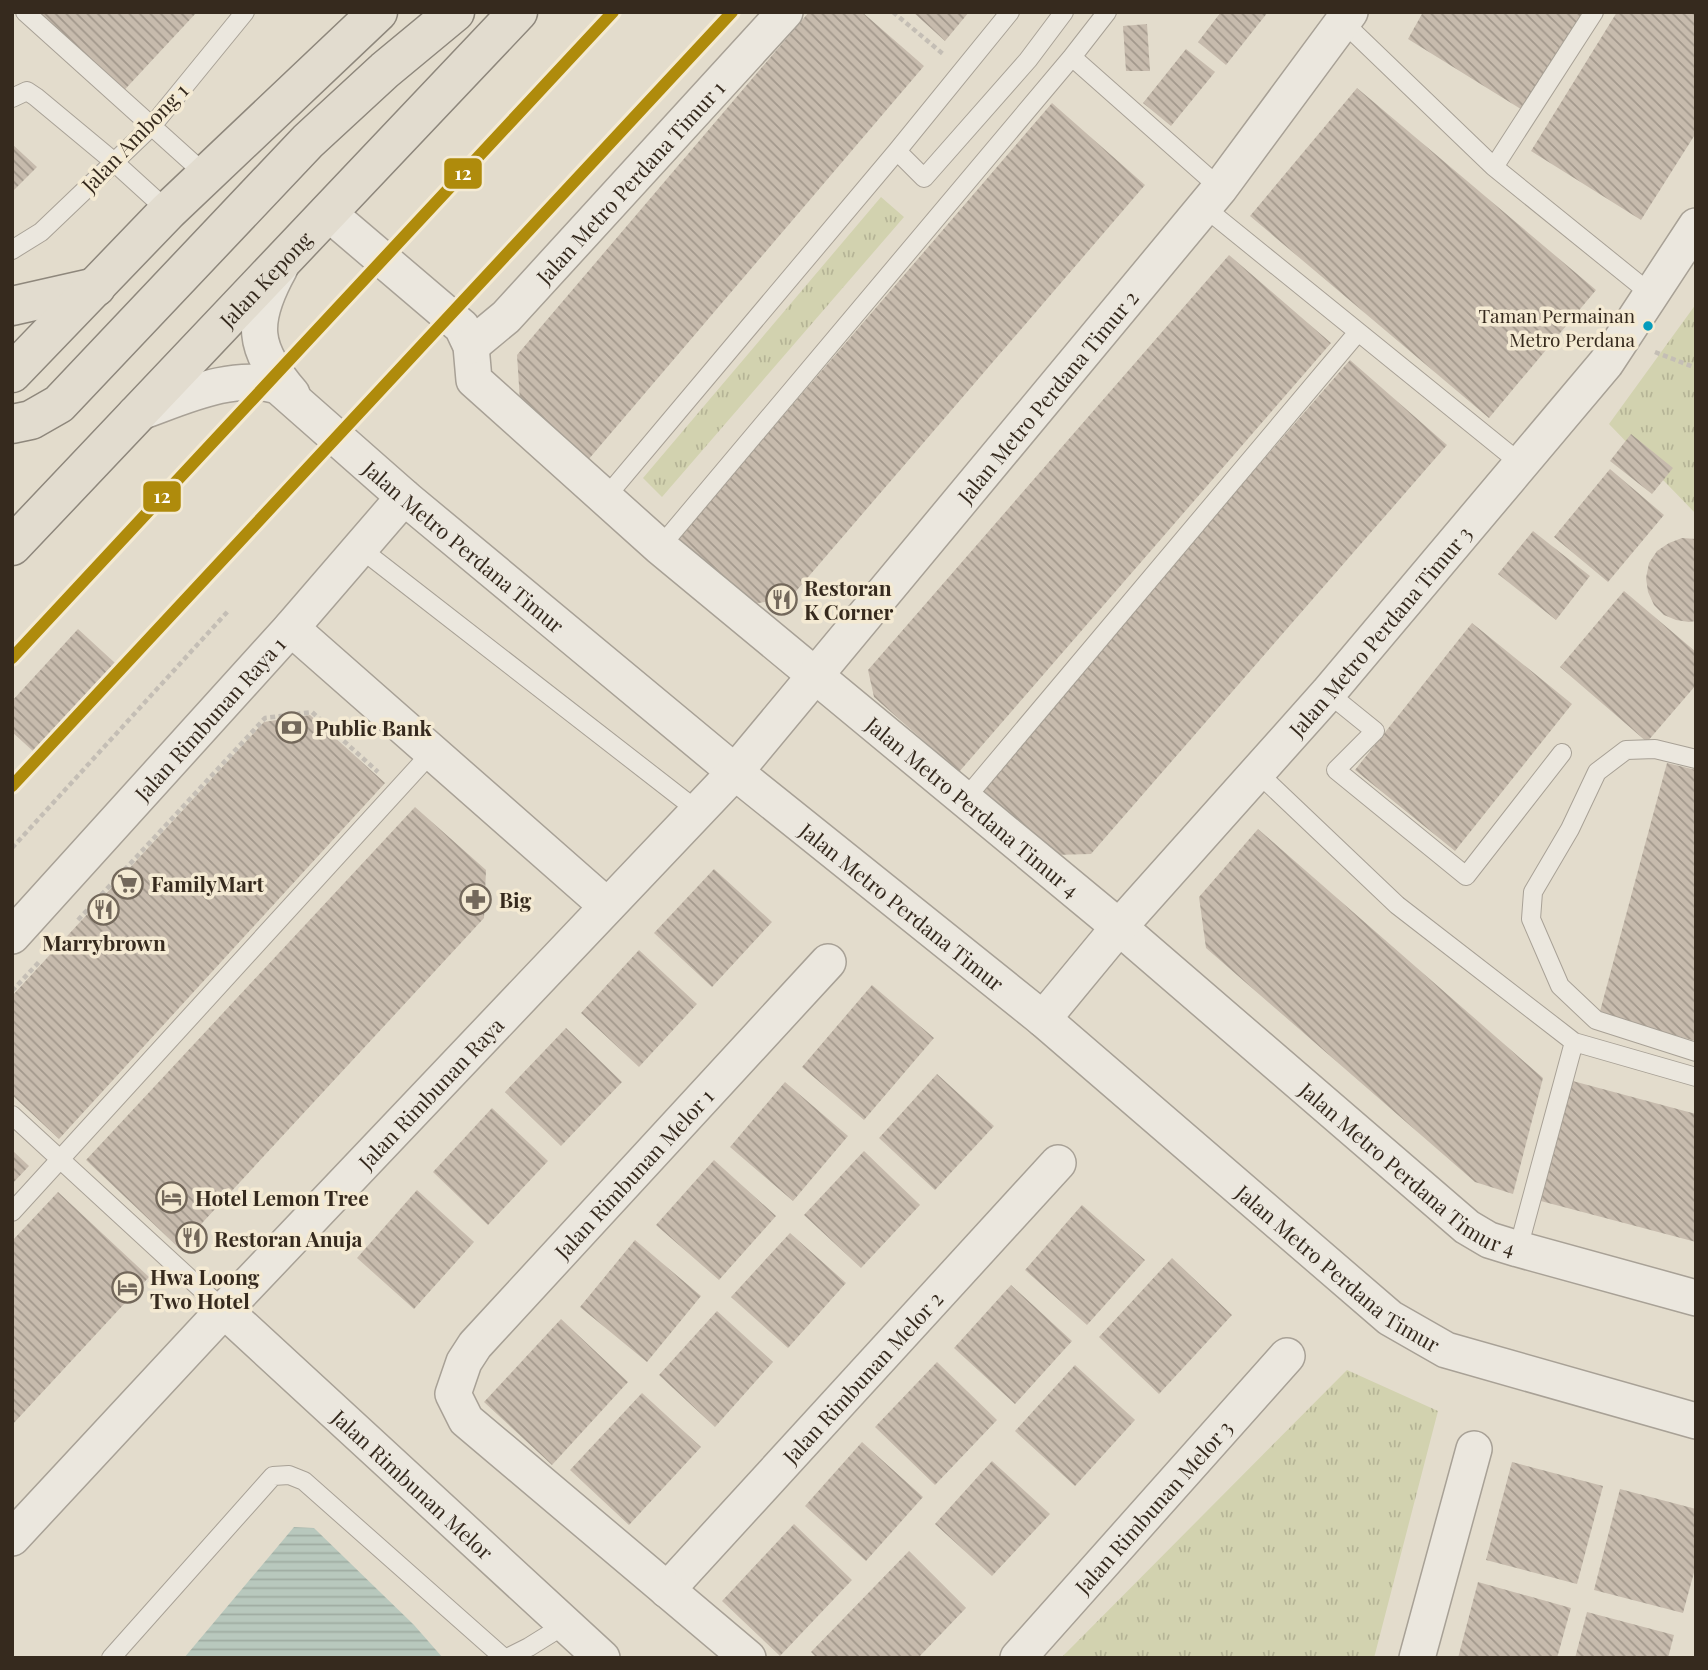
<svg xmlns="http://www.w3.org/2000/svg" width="1708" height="1670" viewBox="0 0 1708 1670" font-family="'Playfair Display',serif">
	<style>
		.grass { fill: url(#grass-tufts) }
		.water { fill: url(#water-rules) }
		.building { fill: url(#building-back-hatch) }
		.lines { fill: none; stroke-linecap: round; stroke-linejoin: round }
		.lane-casing { stroke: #a8a196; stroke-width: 20 }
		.street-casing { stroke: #a8a196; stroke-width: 38 }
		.primary-casing { stroke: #8e877c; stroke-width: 41 }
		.path { stroke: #c4beb5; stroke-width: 4.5; stroke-dasharray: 5 3.5; stroke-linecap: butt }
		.lane { stroke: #ebe7de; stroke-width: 18 }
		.street { stroke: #ebe7de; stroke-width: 35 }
		.primary { stroke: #e2dccf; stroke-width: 38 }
		.metro-1-casing { stroke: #f4ead3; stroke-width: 18 }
		.metro-1 { stroke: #af8b0c; stroke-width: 12 }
		.bus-dot { fill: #059cbc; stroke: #f4ead3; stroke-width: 2.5 }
		.labels { text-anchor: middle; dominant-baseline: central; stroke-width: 7; stroke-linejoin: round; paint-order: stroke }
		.bus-label { font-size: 19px; fill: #362a1e; stroke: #f4ead3; text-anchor: end }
		.street-label { font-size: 21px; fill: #362a1e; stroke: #f4ead3 }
		.poi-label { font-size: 21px; font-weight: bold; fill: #362a1e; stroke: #f4ead3; text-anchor: start }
		.line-badge { stroke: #f4ead3; stroke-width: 2.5 }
		.badge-label { font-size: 19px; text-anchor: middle; font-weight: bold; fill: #fff }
	</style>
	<defs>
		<pattern id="grass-tufts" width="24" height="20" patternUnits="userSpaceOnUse" patternTransform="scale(1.75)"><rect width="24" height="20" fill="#d2d2af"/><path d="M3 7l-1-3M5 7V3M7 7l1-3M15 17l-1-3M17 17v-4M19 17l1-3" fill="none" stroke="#b5b496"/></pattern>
		<pattern id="water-rules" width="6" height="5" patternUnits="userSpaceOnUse" patternTransform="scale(1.75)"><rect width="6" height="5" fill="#b8c8bd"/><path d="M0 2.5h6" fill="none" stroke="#9faca2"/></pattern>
		<pattern id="building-back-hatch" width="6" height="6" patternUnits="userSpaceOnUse" patternTransform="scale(1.75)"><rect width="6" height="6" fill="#c7bbad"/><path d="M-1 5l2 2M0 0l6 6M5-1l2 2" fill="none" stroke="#a2988c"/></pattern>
	</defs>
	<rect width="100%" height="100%" fill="#e3dccc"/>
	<path class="grass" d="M881 197 904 217 662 497 643 478Z
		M1696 304V514L1609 424Z
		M1347 1370 1438 1411 1374 1658H1061Z"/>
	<path class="water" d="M294 1527 314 1528 414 1625 443 1658H184Z"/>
	<path class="building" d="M40 12H197L116 99 33 19Z
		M809 12H862L924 66 588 460 520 401 517 355Z
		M913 12H969L945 41Z
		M1221 12H1268L1226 65 1198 42Z
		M1423 12H1584L1524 111 1408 39Z
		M1617 12H1696V133L1641 220 1531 151Z
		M1147 24 1150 71H1126L1123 26Z
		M1186 49 1215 72 1171 126 1143 103Z
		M1357 88 1596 290 1489 418 1250 216Z
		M1052 103 1145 185 791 597 754 604 678 538Z
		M12 144 37 167 12 192Z
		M1229 255 1331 343 959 772 874 697 868 670Z
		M1350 360 1447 445 1091 854 1053 855 977 789Z
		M1631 434 1673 468 1652 494 1610 461Z
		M1610 469 1664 515 1608 582 1554 537Z
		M1533 531 1590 576 1556 620 1498 574Z
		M1682 538 1696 539V621L1689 622 1676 620 1664 615 1654 605 1648 592 1646 578 1649 563 1657 551 1669 543Z
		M1624 591 1696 652V685L1647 742 1560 667Z
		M1472 623 1572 704 1455 851 1355 770Z
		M78 629 115 663 34 752 12 732V701Z
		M310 715 385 783 59 1139 12 1095V996L264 722Z
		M1667 763 1696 770V1041L1599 1015Z
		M415 807 486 870 484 918 179 1248 86 1160Z
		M1258 829 1543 1078 1513 1194 1475 1182 1206 948 1199 897Z
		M714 869 772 922 712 987 654 933Z
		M639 950 697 1004 639 1067 581 1013Z
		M872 985 934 1038 864 1120 802 1067Z
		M566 1028 622 1082 561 1146 505 1092Z
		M937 1074 994 1126 935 1190 879 1138Z
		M1569 1080 1696 1114V1242L1537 1200Z
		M785 1082 848 1136 793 1201 730 1147Z
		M492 1108 548 1161 488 1225 433 1172Z
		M12 1150 29 1166 12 1184Z
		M864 1151 920 1205 861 1268 804 1215Z
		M714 1160 776 1216 719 1280 656 1225Z
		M417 1190 474 1242 414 1309 357 1258Z
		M58 1192 149 1277 12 1425V1241Z
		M1082 1205 1145 1260 1087 1325 1025 1270Z
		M790 1233 846 1283 788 1348 731 1297Z
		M635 1240 701 1296 647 1362 580 1307Z
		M1172 1258 1232 1315 1159 1394 1099 1337Z
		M1011 1285 1072 1341 1015 1404 954 1348Z
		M717 1311 773 1362 715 1427 659 1375Z
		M561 1319 628 1382 552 1465 484 1402Z
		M937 1362 997 1420 935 1485 875 1427Z
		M1075 1365 1135 1420 1075 1486 1015 1431Z
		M642 1393 701 1447 629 1525 570 1470Z
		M862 1442 923 1497 866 1561 805 1506Z
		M992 1461 1050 1514 992 1576 935 1524Z
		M1512 1462 1603 1486 1577 1584 1486 1560Z
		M1620 1489 1696 1509V1565L1683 1613 1594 1590Z
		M794 1524 852 1580 780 1656 722 1601Z
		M909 1551 966 1608 918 1658H817L811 1652Z
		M1478 1582 1571 1608 1557 1658H1458Z
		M1587 1612 1674 1635 1668 1658H1575Z"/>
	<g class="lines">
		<defs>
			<path id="lane" d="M25 12 206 175
				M1340 19 1494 167 1651 294
				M1072 57 1220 188
				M12 98 27 91 36 97 113 161 168 211
				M897 151 924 178 1028 60 1064 12
				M1494 167 1594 12
				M1204 207 1520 463
				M12 250 41 232 152 126 245 12
				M606 497 897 151 1010 12
				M660 547 1072 57 1107 12
				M361 549 698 811
				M1328 693 1375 731 1336 770 1466 876 1562 753
				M1696 759 1655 749 1626 750 1597 772 1570 829 1533 892 1531 919 1560 986 1596 1020 1696 1052
				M1258 773 1397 905 1574 1042 1696 1077
				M965 799 1358 332
				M12 1115 224 1310
				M12 1212 432 752
				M1518 1249 1574 1042
				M111 1658 273 1476 289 1475 304 1481 504 1658
				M507 1658 529 1647 566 1624"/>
			<g id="street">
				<path id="s1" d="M327 212 462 327 471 346 474 380 660 547 1119 927 1467 1227 1489 1240 1518 1249 1696 1298"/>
				<path d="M280 268C250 322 252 348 292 394"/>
				<path id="s2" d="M471 346 506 317 785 12"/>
				<path id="s3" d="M135 414C179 399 231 372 278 386L404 497 735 772 1043 1019 1390 1318 1446 1350 1696 1421"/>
				<path d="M291 628 607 906"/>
				<path id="s4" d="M12 936 291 628 404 497"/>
				<path id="s5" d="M1043 1019 1119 927 1328 693 1606 363 1696 226"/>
				<path id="s6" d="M224 1310 602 1658"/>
				<path id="s7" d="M12 1538 224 1310 735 772 1220 188 1350 12"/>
				<path id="s8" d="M667 1590 1058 1163"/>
				<path id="s9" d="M748 1658 466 1420 453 1394 464 1362 475 1345 828 962"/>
				<path id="s10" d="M1018 1658 1287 1356"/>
				<path d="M1417 1658 1474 1449"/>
			</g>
			<g id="primary">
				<path d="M12 306 96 287"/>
				<path d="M12 373 168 211 378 12"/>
				<path d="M12 424 31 420 59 404 308 141 385 70 455 12"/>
				<path id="s11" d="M12 546 518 12"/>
			</g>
		</defs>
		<use href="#lane" class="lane-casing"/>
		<use href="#street" class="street-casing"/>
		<use href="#primary" class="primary-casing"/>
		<path class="path" d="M893 12 943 54
			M1655 352 1696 368
			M12 848 229 610
			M78 920 265 718 312 712 378 772
			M12 991 39 962"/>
		<use href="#lane" class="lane"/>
		<use href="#street" class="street"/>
		<use href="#primary" class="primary"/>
		<defs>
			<path id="metro-1" d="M12 658 613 12
				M12 786 732 12"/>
		</defs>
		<use href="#metro-1" class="metro-1-casing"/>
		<use href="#metro-1" class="metro-1"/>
	</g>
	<defs>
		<symbol id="restaurant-ring" viewBox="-11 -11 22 22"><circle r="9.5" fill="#f4ead3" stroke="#73685b" stroke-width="1.5"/><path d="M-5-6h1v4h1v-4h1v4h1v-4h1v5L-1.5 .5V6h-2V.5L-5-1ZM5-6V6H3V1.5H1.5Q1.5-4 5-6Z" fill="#73685b"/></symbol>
		<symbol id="bank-ring" viewBox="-11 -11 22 22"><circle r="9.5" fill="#f4ead3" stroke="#73685b" stroke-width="1.5"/><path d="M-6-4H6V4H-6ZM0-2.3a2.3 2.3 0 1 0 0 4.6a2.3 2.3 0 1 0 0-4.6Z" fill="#73685b"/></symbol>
		<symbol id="supermarket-ring" viewBox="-11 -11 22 22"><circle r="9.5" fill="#f4ead3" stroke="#73685b" stroke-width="1.5"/><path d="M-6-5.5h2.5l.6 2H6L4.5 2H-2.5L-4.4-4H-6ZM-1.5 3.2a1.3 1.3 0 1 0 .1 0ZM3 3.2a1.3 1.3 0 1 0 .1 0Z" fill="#73685b"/></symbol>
		<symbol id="pharmacy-ring" viewBox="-11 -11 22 22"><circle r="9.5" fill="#f4ead3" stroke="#73685b" stroke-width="1.5"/><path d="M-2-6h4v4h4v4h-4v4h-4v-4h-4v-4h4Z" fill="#73685b"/></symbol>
		<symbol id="hotel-ring" viewBox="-11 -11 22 22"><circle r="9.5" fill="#f4ead3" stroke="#73685b" stroke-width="1.5"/><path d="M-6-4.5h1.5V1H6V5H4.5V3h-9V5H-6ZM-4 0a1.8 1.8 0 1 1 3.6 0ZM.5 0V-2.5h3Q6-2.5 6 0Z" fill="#73685b"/></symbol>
	</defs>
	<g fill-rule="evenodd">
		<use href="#restaurant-ring" x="764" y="582" width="35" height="35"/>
		<use href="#bank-ring" x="274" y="710" width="35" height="35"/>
		<use href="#supermarket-ring" x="110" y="866" width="35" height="35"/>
		<use href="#pharmacy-ring" x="458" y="882" width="35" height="35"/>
		<use href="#restaurant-ring" x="86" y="892" width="35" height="35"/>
		<use href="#hotel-ring" x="154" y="1180" width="35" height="35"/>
		<use href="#restaurant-ring" x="174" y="1220" width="35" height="35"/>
		<use href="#hotel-ring" x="110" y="1270" width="35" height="35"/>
	</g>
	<circle class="bus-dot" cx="1648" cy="326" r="6"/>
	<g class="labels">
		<g class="bus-label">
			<text x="1635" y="315">Taman Permainan<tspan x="1635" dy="24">Metro Perdana</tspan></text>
		</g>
		<g class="street-label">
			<text transform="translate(134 137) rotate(-46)">Jalan Ambong 1</text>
			<text stroke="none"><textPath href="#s2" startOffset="229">Jalan Metro Perdana Timur 1</textPath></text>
			<text stroke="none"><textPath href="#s11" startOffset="368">Jalan Kepong</textPath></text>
			<text stroke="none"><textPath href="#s7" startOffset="1542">Jalan Metro Perdana Timur 2</textPath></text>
			<text stroke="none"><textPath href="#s3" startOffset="394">Jalan Metro Perdana Timur</textPath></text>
			<text stroke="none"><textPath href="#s5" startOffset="514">Jalan Metro Perdana Timur 3</textPath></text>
			<text stroke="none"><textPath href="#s4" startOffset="294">Jalan Rimbunan Raya 1</textPath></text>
			<text stroke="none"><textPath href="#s1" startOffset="889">Jalan Metro Perdana Timur 4</textPath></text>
			<text stroke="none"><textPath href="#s3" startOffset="961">Jalan Metro Perdana Timur</textPath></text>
			<text stroke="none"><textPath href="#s7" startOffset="611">Jalan Rimbunan Raya</textPath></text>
			<text stroke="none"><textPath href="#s1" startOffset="1456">Jalan Metro Perdana Timur 4</textPath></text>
			<text stroke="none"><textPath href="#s9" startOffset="686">Jalan Rimbunan Melor 1</textPath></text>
			<text stroke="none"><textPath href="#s3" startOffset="1528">Jalan Metro Perdana Timur</textPath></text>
			<text stroke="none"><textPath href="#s8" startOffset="289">Jalan Rimbunan Melor 2</textPath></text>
			<text stroke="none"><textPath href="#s6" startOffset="257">Jalan Rimbunan Melor</textPath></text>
			<text stroke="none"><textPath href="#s10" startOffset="203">Jalan Rimbunan Melor 3</textPath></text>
		</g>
		<g class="poi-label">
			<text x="804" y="587">Restoran<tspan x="804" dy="24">K Corner</tspan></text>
			<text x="315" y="727">Public Bank</text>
			<text x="151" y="883">FamilyMart</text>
			<text x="499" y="899">Big</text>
			<text x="104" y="942" text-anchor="middle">Marrybrown</text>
			<text x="195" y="1197">Hotel Lemon Tree</text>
			<text x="214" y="1238">Restoran Anuja</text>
			<text x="150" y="1276">Hwa Loong<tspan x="150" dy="24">Two Hotel</tspan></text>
		</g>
	</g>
	<g class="line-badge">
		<rect x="443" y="157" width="40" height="33" rx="7" fill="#af8b0c"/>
		<rect x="142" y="480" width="40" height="33" rx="7" fill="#af8b0c"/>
	</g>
	<g class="badge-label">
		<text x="463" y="180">12</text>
		<text x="162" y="503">12</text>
	</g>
	<rect width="1708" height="1670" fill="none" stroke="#362a1e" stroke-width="28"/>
</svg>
